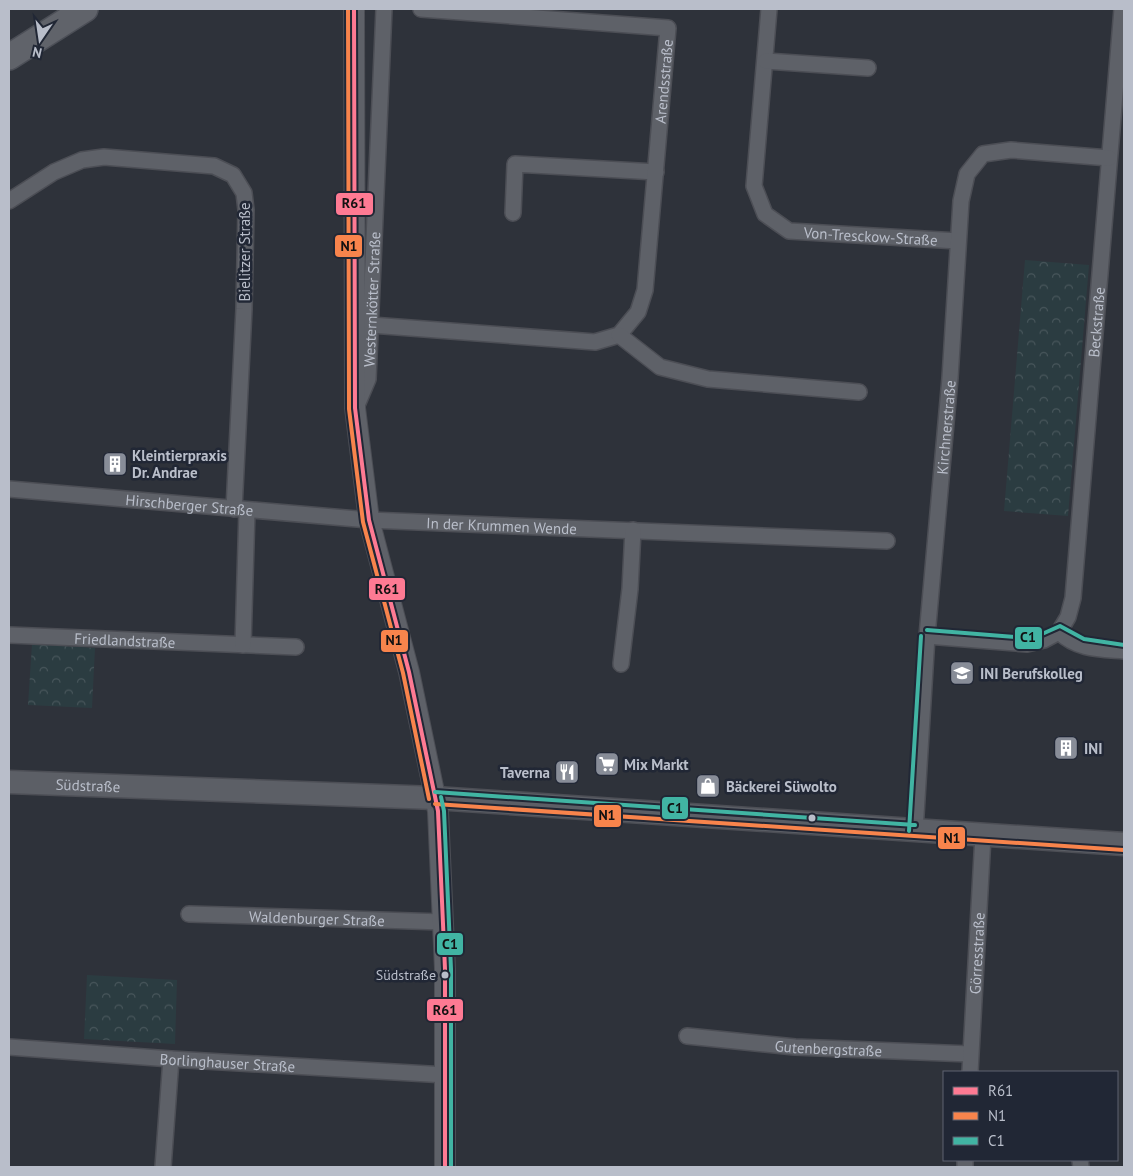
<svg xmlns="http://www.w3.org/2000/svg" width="1133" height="1176" viewBox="0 0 1133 1176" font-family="'PT Sans',sans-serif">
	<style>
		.forest { fill: url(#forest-crowns) }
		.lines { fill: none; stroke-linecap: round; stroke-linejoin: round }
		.minor-casing { stroke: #4c4e55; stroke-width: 18 }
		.tertiary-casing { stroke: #4c4e55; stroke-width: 22 }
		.secondary-casing { stroke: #4c4e55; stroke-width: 25 }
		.primary-casing { stroke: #4c4f57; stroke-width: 28 }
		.minor { stroke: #5e6168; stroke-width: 15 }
		.tertiary { stroke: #5e6168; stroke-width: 20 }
		.secondary { stroke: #5c5f66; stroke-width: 22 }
		.primary { stroke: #60636a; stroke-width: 25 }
		.bus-1-casing { stroke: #212735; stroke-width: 8 }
		.bus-2-casing { stroke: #212735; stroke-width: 8 }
		.bus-3-casing { stroke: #212735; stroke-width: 8 }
		.bus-1 { stroke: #fe7a93; stroke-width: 4 }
		.bus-2 { stroke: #f8844c; stroke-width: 4 }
		.bus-3 { stroke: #41b4a3; stroke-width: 4 }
		.bus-dot { fill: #b9beca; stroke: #212735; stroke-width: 2 }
		.labels { text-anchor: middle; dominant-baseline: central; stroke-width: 5; stroke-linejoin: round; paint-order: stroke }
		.bus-label { font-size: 14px; fill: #b9beca; stroke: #212735; text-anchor: end }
		.street-label { font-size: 15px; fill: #b9beca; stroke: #212735 }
		.poi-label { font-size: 15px; font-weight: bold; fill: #b9beca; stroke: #212735; text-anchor: start }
		.line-badge { stroke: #212735; stroke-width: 2 }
		.pale-badge-label { font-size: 14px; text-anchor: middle; font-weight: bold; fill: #111 }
	</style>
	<defs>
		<pattern id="forest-crowns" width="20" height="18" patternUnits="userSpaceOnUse" patternTransform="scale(1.25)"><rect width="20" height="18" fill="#2b3c41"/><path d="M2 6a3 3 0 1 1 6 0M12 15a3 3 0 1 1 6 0" fill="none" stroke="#48565b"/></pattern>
	</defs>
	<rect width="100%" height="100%" fill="#2e323a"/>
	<path class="forest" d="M1025 260 1089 265 1068 516 1004 511Z
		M32 644 95 648 92 708 28 705Z
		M87 975 177 980 175 1044 84 1039Z"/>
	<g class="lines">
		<defs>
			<g id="minor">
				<path id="s1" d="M769 9 754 186 765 214 789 231 958 241"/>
				<path d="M766 61 868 68"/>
				<path d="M9 201 54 172 82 160 104 157 214 166 233 175 244 193 246 210 244 309 234 509"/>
				<path d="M513 213 515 164 656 172"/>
				<path id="s2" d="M371 325 595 342 619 335 638 312 645 290 668 28 421 9"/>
				<path d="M619 335 660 367 708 379 859 392"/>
				<path id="s3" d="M357 405 368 379 384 9"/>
				<path id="s4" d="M9 489 369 520 887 541"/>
				<path id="s5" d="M1059 632 1068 617 1073 598 1122 9"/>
				<path id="s6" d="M9 635 296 647"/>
				<path d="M927 636 1027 644 1044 640 1059 632C1078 650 1100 649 1124 651"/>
				<path d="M243 645 247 510"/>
				<path d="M621 664 630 589 633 530"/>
				<path id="s7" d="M915 831 927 636 950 378 961 201 967 174 983 154 1011 150 1109 158"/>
				<path id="s8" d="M189 914 443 922"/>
				<path id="s9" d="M687 1036 795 1047 970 1054"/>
				<path id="s10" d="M9 1047 171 1059 446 1075"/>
				<path id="s11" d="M970 1072 983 836"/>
				<path d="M1080 1160 1081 1167"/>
				<path d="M163 1167 171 1059"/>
				<path d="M965 1167V1160"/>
			</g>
			<path id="tertiary" d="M354 9 355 408 369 520 409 672 438 811 445 969V1167"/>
			<g id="secondary">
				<path id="s12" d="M9 782 435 798 1124 844"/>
			</g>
			<path id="primary" d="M9 57 85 9"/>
		</defs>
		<use href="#minor" class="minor-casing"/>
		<use href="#tertiary" class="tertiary-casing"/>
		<use href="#secondary" class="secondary-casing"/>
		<use href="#primary" class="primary-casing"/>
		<use href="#minor" class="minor"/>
		<use href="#tertiary" class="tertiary"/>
		<use href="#secondary" class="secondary"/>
		<use href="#primary" class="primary"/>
		<defs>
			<path id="bus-1" d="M354 9 355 408 369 520 409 672 438 811 445 969V1167"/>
			<path id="bus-2" d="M348 9 349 409 363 522 403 673 429 799
				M435 804 1124 850"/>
			<path id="bus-3" d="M927 630 1027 638 1042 634 1060 626 1084 639 1124 645
				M435 792 915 825
				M441 797 444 811 451 969V1167
				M909 831 921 636"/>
		</defs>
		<use href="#bus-1" class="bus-1-casing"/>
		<use href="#bus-2" class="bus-2-casing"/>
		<use href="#bus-3" class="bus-3-casing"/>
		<use href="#bus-1" class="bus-1"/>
		<use href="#bus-2" class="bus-2"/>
		<use href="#bus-3" class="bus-3"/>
	</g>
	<defs>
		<symbol id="building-square" viewBox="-11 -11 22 22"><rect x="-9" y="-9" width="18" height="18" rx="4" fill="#888d98" stroke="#212735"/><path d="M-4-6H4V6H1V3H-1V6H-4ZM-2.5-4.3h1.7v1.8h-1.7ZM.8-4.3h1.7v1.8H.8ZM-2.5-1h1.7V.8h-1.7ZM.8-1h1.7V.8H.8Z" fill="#fff"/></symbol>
		<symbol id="school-square" viewBox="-11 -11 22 22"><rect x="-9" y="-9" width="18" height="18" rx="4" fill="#888d98" stroke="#212735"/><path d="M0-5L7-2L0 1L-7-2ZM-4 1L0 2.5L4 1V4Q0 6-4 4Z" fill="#fff"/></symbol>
		<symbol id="supermarket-square" viewBox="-11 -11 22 22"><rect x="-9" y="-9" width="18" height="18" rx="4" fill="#888d98" stroke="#212735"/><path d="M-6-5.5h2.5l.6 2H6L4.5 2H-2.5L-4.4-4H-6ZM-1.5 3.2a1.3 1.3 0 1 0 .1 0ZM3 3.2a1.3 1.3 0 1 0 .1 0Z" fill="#fff"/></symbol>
		<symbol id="restaurant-square" viewBox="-11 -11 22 22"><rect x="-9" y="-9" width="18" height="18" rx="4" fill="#888d98" stroke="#212735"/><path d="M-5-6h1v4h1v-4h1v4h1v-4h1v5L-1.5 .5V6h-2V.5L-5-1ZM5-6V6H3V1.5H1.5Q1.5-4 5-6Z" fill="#fff"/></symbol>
		<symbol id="shop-square" viewBox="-11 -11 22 22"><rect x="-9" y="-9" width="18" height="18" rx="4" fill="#888d98" stroke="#212735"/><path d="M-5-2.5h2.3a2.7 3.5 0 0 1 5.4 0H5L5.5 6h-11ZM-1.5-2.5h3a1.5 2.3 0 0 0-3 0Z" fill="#fff"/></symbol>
	</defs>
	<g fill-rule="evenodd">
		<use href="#building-square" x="101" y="450" width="28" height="28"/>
		<use href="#school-square" x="948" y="659" width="28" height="28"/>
		<use href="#building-square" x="1052" y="734" width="28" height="28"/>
		<use href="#supermarket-square" x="593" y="750" width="28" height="28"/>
		<use href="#restaurant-square" x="553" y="758" width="28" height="28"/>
		<use href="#shop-square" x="694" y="772" width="28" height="28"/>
	</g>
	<g class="bus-dot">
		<circle cx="812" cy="818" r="4.5"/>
		<circle cx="445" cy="975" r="4.5"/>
	</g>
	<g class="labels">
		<g class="bus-label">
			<text x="436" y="975">Südstraße</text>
		</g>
		<g class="street-label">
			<text stroke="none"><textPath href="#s2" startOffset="512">Arendsstraße</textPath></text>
			<text stroke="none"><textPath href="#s1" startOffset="319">Von-Tresckow-Straße</textPath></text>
			<text transform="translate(244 252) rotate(-90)">Bielitzer Straße</text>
			<text stroke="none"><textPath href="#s3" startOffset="108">Westernkötter Straße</textPath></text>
			<text stroke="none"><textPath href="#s5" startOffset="314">Beckstraße</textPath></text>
			<text stroke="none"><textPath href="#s7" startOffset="405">Kirchnerstraße</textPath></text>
			<text stroke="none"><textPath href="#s4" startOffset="181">Hirschberger Straße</textPath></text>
			<text stroke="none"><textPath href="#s4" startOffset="494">In der Krummen Wende</textPath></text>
			<text stroke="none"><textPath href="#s6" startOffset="116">Friedlandstraße</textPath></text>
			<text stroke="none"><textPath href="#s12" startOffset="79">Südstraße</textPath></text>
			<text stroke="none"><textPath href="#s8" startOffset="128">Waldenburger Straße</textPath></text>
			<text stroke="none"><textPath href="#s11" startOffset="119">Görresstraße</textPath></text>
			<text stroke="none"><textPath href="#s9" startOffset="142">Gutenbergstraße</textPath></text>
			<text stroke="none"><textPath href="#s10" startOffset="219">Borlinghauser Straße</textPath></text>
		</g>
		<g class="poi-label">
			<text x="132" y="455">Kleintierpraxis<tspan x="132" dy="17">Dr. Andrae</tspan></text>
			<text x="980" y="673">INI Berufskolleg</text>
			<text x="1084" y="748">INI</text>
			<text x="624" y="764">Mix Markt</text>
			<text x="550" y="772" text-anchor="end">Taverna</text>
			<text x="726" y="786">Bäckerei Süwolto</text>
		</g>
	</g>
	<g class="line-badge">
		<rect x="335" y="192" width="39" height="24" rx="5" fill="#fe7a93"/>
		<rect x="334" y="234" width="29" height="24" rx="5" fill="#f8844c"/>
		<rect x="368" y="577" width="38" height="24" rx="5" fill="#fe7a93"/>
		<rect x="1014" y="626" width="29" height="24" rx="5" fill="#41b4a3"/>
		<rect x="380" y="629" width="29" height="24" rx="5" fill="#f8844c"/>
		<rect x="661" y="796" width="28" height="24" rx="5" fill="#41b4a3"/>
		<rect x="593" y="804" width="29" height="24" rx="5" fill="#f8844c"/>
		<rect x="937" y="826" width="29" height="24" rx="5" fill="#f8844c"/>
		<rect x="436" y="932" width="28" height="24" rx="5" fill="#41b4a3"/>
		<rect x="426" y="998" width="38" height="24" rx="5" fill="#fe7a93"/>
	</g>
	<g class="pale-badge-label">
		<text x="354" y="208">R61</text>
		<text x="349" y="251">N1</text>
		<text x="387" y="594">R61</text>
		<text x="1028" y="642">C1</text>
		<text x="394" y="645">N1</text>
		<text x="675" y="813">C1</text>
		<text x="607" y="820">N1</text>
		<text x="952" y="843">N1</text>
		<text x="450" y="949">C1</text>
		<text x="445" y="1015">R61</text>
	</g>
	<rect width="1133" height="1176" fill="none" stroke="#b9beca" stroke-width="20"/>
	<rect x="943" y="1071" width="175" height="90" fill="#212735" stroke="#5e6371"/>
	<rect x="953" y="1087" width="25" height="8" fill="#fe7a93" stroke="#5e6371"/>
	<text x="988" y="1096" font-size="15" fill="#b9beca">R61</text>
	<rect x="953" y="1112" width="25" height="8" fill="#f8844c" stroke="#5e6371"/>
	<text x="988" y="1121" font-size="15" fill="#b9beca">N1</text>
	<rect x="953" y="1137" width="25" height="8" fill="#41b4a3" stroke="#5e6371"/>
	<text x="988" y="1146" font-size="15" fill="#b9beca">C1</text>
	<g transform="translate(40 40) rotate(193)" stroke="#212735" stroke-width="4" paint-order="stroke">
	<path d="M0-4L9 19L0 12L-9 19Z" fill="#b9beca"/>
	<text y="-8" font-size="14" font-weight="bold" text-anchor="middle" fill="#b9beca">N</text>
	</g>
</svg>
